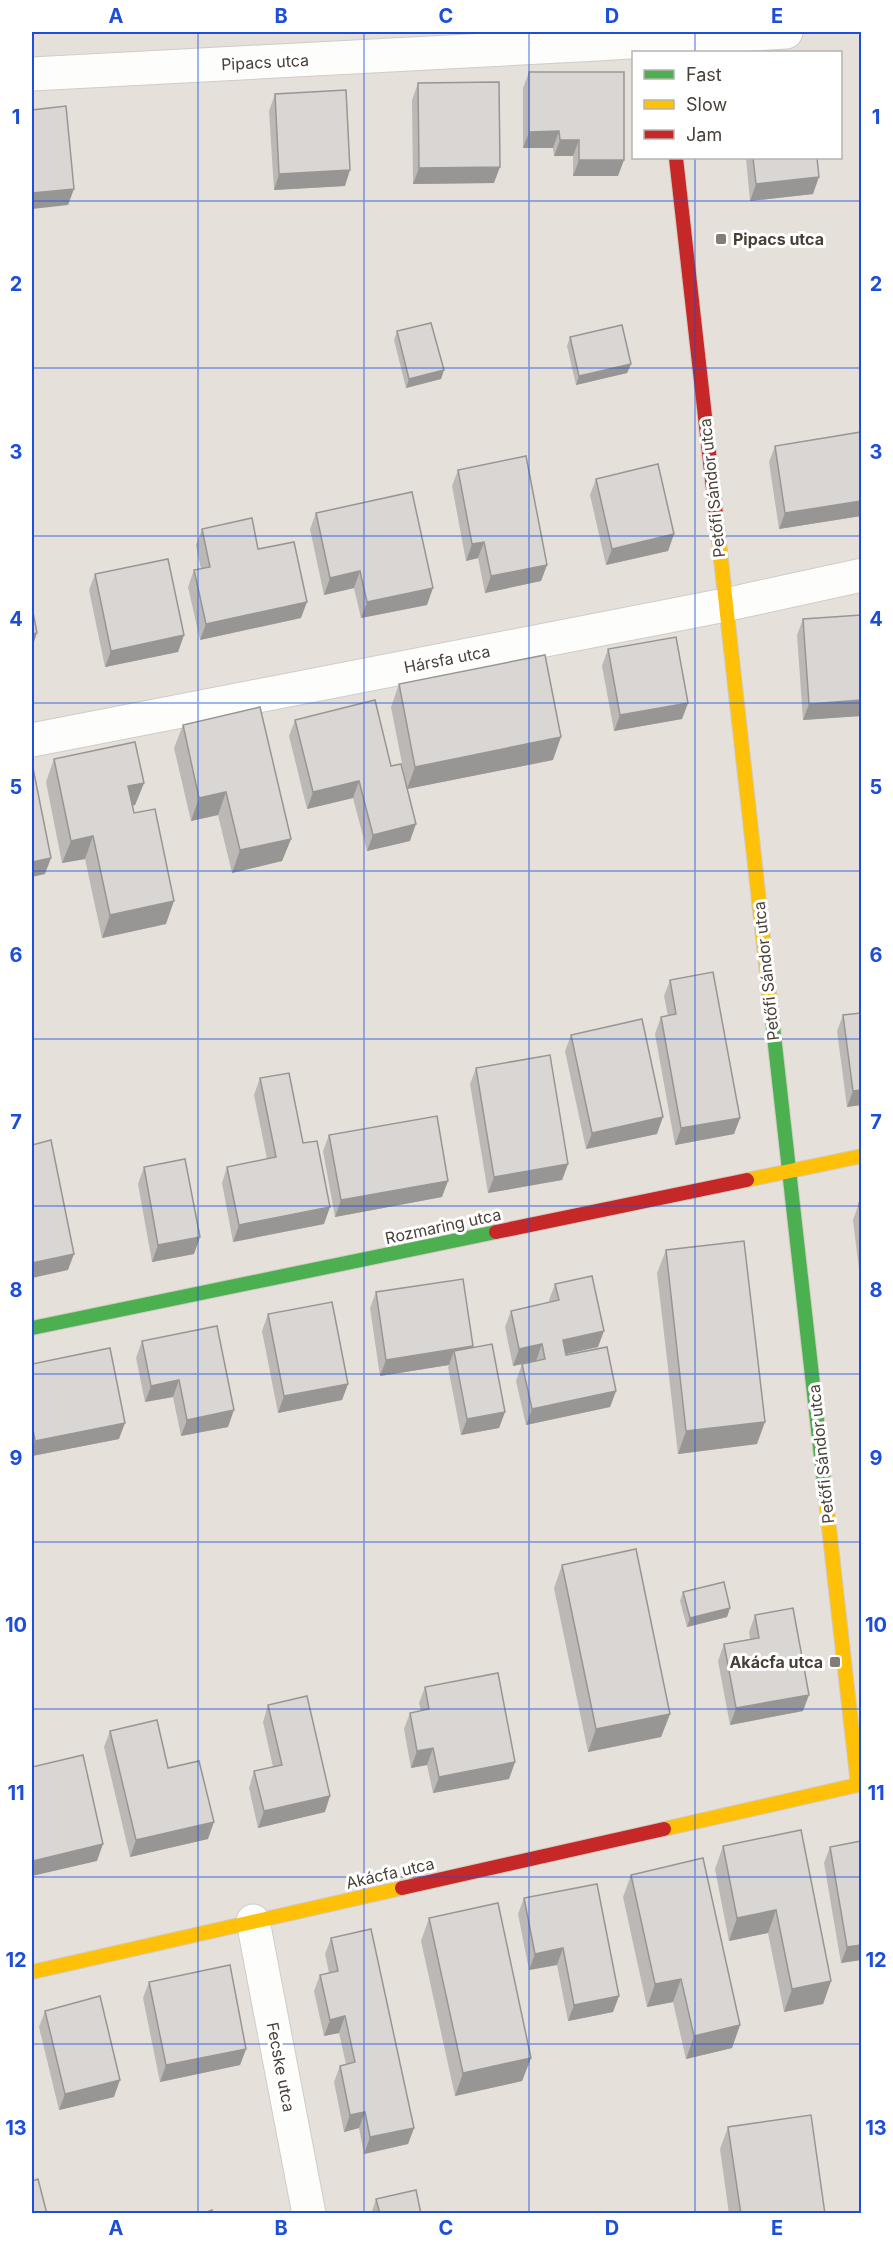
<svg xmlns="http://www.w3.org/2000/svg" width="893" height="2245" viewBox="0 0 893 2245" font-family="Inter,sans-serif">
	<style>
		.residential { fill: #e5e0d9; fill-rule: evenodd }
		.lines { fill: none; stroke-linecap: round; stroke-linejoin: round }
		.street-casing { stroke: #cfccc9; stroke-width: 35 }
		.fast-casing { stroke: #d0cbc3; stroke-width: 16 }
		.slow-casing { stroke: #d0cbc3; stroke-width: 16 }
		.jam-casing { stroke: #d0cbc3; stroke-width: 16 }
		.street { stroke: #fdfdfc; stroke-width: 33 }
		.fast { stroke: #4caf50; stroke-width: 14 }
		.slow { stroke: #ffc107; stroke-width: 14 }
		.jam { stroke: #c62828; stroke-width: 14 }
		.wall { fill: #bbb8b5 }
		.shaded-wall { fill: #989694 }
		.building { fill: #d9d6d3; stroke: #989694; stroke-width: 1.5 }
		.grid { fill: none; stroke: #1d4ed8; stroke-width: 1.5; stroke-opacity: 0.55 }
		.poi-dot { fill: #837d76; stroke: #fff; stroke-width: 2 }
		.labels { text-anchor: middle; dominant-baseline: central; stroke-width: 6; stroke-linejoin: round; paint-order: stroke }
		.street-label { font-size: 16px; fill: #483f37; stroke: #fff }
		.poi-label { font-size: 16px; font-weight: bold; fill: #483f37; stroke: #fff; text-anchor: start }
		.neatline { fill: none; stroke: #1d4ed8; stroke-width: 2 }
		.grid-label { font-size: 20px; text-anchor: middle; font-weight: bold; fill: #1d4ed8 }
	</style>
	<rect width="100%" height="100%" fill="#f1efec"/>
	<path class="residential" d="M32 32H861V2213H32ZM634 52H840V158H634Z"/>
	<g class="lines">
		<defs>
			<path id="street" d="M32 74 598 44 786 32
				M32 740 725 605 862 575
				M253 1921 309 2214"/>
			<path id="fast" d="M771 1009 826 1501
				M32 1328 496 1232"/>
			<path id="slow" d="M716 515 771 1009
				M747 1180 862 1156
				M826 1501 858 1785
				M664 1829 862 1784
				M32 1972 402 1888"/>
			<path id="jam" d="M676 158 716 515
				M496 1232 747 1180
				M402 1888 664 1829"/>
		</defs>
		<use href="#street" class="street-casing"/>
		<use href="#fast" class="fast-casing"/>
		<use href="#slow" class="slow-casing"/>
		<use href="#jam" class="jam-casing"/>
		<use href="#street" class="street"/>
		<use href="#fast" class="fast"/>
		<use href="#slow" class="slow"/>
		<use href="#jam" class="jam"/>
	</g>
	<path class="wall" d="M529 72 618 176H573V156H554L553 148H523V88Z
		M418 83 494 183 413 184 412 100Z
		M275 94 345 186 274 190 269 111Z
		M746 158H817L813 194 750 201Z
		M397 331 444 370 441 379 406 388 394 340Z
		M570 337 631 364 627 373 576 385 567 346Z
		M861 432V516L779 529 769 462 775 446Z
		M458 470 547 565 541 581 485 593 478 558 466 561 452 486Z
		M596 479 674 534 668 551 606 565 590 495Z
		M316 513 427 605 361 618 354 588 324 595 310 529Z
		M202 529 258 549 301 618 200 640 188 587 194 570 201 569 196 545Z
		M95 574 184 635 178 652 105 667 89 590Z
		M861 615V716L803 720 797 635 803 619Z
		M608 649 688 703 682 719 614 731 602 666Z
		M399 684 553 760 407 789 410 841 367 851 353 798 307 809 289 736 295 720 391 766 406 784 391 707Z
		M183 725 291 839 282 861 232 873 218 815 191 821 174 748Z
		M54 759 144 783 135 805 132 806 166 924 102 938 85 859 62 863 46 782Z
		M670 980 740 1118 734 1134 675 1145 655 1034 661 1017 668 1016 664 996Z
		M861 1013V1105L847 1107 837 1031 843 1015Z
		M571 1035 657 1134 586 1149 565 1051Z
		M476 1068 568 1164 562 1180 488 1193 470 1084Z
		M260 1078 324 1224 233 1242 222 1183 227 1167 267 1159 254 1095Z
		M329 1135 442 1197 335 1217 323 1151Z
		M144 1167 194 1254 152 1262 138 1184Z
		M859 1203H861V1286L853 1220Z
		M666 1250 757 1444 678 1454 657 1273Z
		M555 1284 598 1347 566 1354V1355L616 1391 610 1407 526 1425 516 1381 522 1364 536 1361 513 1366 505 1327 511 1311 550 1302 549 1300Z
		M376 1292 473 1346V1348L505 1412 499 1428 461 1435 448 1367 449 1365 380 1376 370 1308Z
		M268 1314 348 1384 342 1400 278 1413 262 1331Z
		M142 1341 228 1427 181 1436 173 1397 145 1402 136 1358Z
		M32 1364 119 1439 32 1456Z
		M562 1565 670 1714 661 1737 588 1752 554 1588Z
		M683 1592 730 1608 727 1617 687 1627 680 1601Z
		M755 1615 803 1711 730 1725 718 1661 724 1644 750 1639 749 1632Z
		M425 1687 515 1762 509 1779 433 1793 427 1765 411 1768 404 1729 410 1713 421 1711 419 1703Z
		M268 1705 325 1812 258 1828 249 1788 254 1771 273 1767 263 1722Z
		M110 1731 168 1768 208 1839 130 1857 104 1747Z
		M801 1830 831 1981 823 2004 784 2012 768 1933 729 1941 715 1869 723 1846Z
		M830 1847 861 1960 841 1963 824 1863Z
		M631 1875 740 2025 732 2048 686 2059 673 2002 647 2007 623 1897Z
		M524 1898 619 1996 613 2012 568 2021 557 1965 529 1970 518 1914Z
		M429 1918 531 2058 522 2081 455 2096 421 1941Z
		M331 1938 414 2128 408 2144 364 2154 359 2128 344 2132 334 2082 340 2066 346 2064 339 2033 324 2036 314 1991 320 1975 329 1973 325 1954Z
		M149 1982 246 2049 240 2065 160 2082 143 1998Z
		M45 2011 114 2097 59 2110 39 2027Z
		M728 2127 825 2214H729L720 2149Z
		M376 2199 421 2214H371Z"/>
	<path class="shaded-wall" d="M559 131 553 148H523L529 132Z
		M560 140H579L573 156H554Z
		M579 160H624L618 176H573Z
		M500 167 494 183 413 184 419 168Z
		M350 170 345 186 274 190 279 174Z
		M819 177 813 194 750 201 756 184Z
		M74 189 68 205 32 209V193Z
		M631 364 627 373 576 385 579 376Z
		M444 370 441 379 406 388 409 379Z
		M861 501V516L779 529 785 513Z
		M674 534 668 551 606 565 612 549Z
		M484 542 478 558 466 561 472 544Z
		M547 565 541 581 485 593 491 576Z
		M360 571 354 588 324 595 330 578Z
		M433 588 427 605 361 618 367 602Z
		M307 602 301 618 200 640 206 624Z
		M37 633 32 648V634Z
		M184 635 178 652 105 667 111 651Z
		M861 700V716L803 720 809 704Z
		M688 703 682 719 614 731 620 715Z
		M561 737 553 760 407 789 415 767Z
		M359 781 353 798 307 809 313 792Z
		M144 783 135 805 120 808 128 786Z
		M226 792 218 815 191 821 199 798Z
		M416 824 410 841 367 851 373 835Z
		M93 836 85 859 62 863 71 841Z
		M291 839 282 861 232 873 240 850Z
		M51 858 45 874 32 877V862Z
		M174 901 166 924 102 938 110 915Z
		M861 1090V1105L847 1107 853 1091Z
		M663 1117 657 1134 586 1149 592 1133Z
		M740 1118 734 1134 675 1145 681 1128Z
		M568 1164 562 1180 488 1193 494 1177Z
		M448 1181 442 1197 335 1217 341 1200Z
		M330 1207 324 1224 233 1242 239 1225Z
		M200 1237 194 1254 152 1262 158 1245Z
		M74 1254 68 1270 32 1278V1263Z
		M604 1331 598 1347 557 1356 563 1340Z
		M542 1344 536 1361 513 1366 519 1349Z
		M473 1346 467 1363 454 1351 449 1365 380 1376 386 1360Z
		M179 1380 173 1397 145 1402 151 1386Z
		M348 1384 342 1400 278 1413 284 1396Z
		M616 1391 610 1407 526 1425 532 1409Z
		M234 1410 228 1427 181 1436 187 1420Z
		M505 1412 499 1428 461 1435 467 1419Z
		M765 1422 757 1444 678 1454 686 1431Z
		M125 1423 119 1439 32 1456V1450L35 1441Z
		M730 1608 727 1617 687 1627 690 1618Z
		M809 1695 803 1711 730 1725 736 1708Z
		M670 1714 661 1737 588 1752 596 1729Z
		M433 1748 427 1765 411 1768 417 1751Z
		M515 1762 509 1779 433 1793 439 1777Z
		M330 1796 325 1812 258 1828 264 1811Z
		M214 1822 208 1839 130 1857 136 1840Z
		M103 1844 97 1861 32 1876V1865L33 1861Z
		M776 1910 768 1933 729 1941 737 1918Z
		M861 1945V1960L841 1963 847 1947Z
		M563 1948 557 1965 529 1970 535 1954Z
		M681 1979 673 2002 647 2007 655 1984Z
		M831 1981 823 2004 784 2012 792 1989Z
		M619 1996 613 2012 568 2021 574 2005Z
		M345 2016 339 2033 324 2036 330 2020Z
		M740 2025 732 2048 686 2059 694 2036Z
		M246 2049 240 2065 160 2082 166 2065Z
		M531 2058 522 2081 455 2096 463 2073Z
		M120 2080 114 2097 59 2110 65 2094Z
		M365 2112 359 2128 344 2132 350 2115Z
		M414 2128 408 2144 364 2154 370 2137Z"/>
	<path class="building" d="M529 72H624V160H579V140H560L559 131 529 132Z
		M499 82 500 167 419 168 418 83Z
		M346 90 350 170 279 174 275 94Z
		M66 106 74 189 32 193V110Z
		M753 158H817L819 177 756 184Z
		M431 323 444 370 409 379 397 331Z
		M622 325 631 364 579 376 570 337Z
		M861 432V501L785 513 775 446Z
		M526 456 547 565 491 576 484 542 472 544 458 470Z
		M658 464 674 534 612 549 596 479Z
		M412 492 433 588 367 602 360 571 330 578 316 513Z
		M252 518 258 549 294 542 307 602 206 624 194 570 210 567 202 529Z
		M168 559 184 635 111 651 95 574Z
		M32 607 37 633 32 634Z
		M861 615V700L809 704 803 619Z
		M676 637 688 703 620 715 608 649Z
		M545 655 561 737 415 767 399 684Z
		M375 700 391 766 401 764 416 824 373 835 359 781 313 792 295 720Z
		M260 707 291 839 240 850 226 792 199 798 183 725Z
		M135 742 144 783 128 786 134 813 155 809 174 901 110 915 93 836 71 841 54 759Z
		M32 763 51 858 32 862Z
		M713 972 740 1118 681 1128 661 1017 676 1014 670 980Z
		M861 1013V1090L853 1091 843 1015Z
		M642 1019 663 1117 592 1133 571 1035Z
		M550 1055 568 1164 494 1177 476 1068Z
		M289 1073 303 1143 317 1141 330 1207 239 1225 227 1167 276 1157 260 1078Z
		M437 1116 448 1181 341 1200 329 1135Z
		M51 1140 74 1254 32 1263V1145Z
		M185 1159 200 1237 158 1245 144 1167Z
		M859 1203H861V1221Z
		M744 1241 765 1422 686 1431 666 1250Z
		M592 1276 604 1331 563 1340 566 1355 607 1347 616 1391 532 1409 522 1364 545 1359 542 1344 519 1349 511 1311 559 1300 555 1284Z
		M463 1279 473 1346 386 1360 376 1292Z
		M332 1302 348 1384 284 1396 268 1314Z
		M217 1326 234 1410 187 1420 179 1380 151 1386 142 1341Z
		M492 1344 505 1412 467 1419 454 1351Z
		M110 1348 125 1423 35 1441 32 1423V1364Z
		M636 1549 670 1714 596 1729 562 1565Z
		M724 1582 730 1608 690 1618 683 1592Z
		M793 1608 809 1695 736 1708 724 1644 759 1638 755 1615Z
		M498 1673 515 1762 439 1777 433 1748 417 1751 410 1713 429 1709 425 1687Z
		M307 1696 330 1796 264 1811 254 1771 282 1765 268 1705Z
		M157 1720 168 1768 199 1761 214 1822 136 1840 110 1731Z
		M83 1755 103 1844 33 1861 32 1854V1767Z
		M801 1830 831 1981 792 1989 776 1910 737 1918 723 1846Z
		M861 1841V1945L847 1947 830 1847Z
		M703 1858 740 2025 694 2036 681 1979 655 1984 631 1875Z
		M597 1884 619 1996 574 2005 563 1948 535 1954 524 1898Z
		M498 1903 531 2058 463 2073 429 1918Z
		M371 1929 414 2128 370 2137 365 2112 350 2115 340 2066 355 2062 345 2016 330 2020 320 1975 338 1971 331 1938Z
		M230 1965 246 2049 166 2065 149 1982Z
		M100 1996 120 2080 65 2094 45 2011Z
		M811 2115 825 2214H741L728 2127Z
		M38 2179 47 2214H32V2181Z
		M416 2190 421 2214H380L376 2199Z
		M212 2210 214 2214H202Z"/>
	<path class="grid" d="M198 32V2214M364 32V2214M529 32V2214M695 32V52M695 158V2214M32 201H862M32 368H862M32 536H862M32 703H862M32 871H862M32 1039H862M32 1206H862M32 1374H862M32 1542H862M32 1709H862M32 1877H862M32 2044H862"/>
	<g class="poi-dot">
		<rect x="715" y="233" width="12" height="12" rx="3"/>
		<rect x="829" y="1656" width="12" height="12" rx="3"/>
	</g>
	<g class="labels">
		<g class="street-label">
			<text transform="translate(265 62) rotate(-3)">Pipacs utca</text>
			<text transform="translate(712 488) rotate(-96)">Petőfi Sándor utca</text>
			<text transform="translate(447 659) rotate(-11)">Hársfa utca</text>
			<text transform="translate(766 971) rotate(-96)">Petőfi Sándor utca</text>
			<text transform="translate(443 1226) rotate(-12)">Rozmaring utca</text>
			<text transform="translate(821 1454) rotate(-96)">Petőfi Sándor utca</text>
			<text transform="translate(390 1873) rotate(-13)">Akácfa utca</text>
			<text transform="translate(281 2067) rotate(79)">Fecske utca</text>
		</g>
		<g class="poi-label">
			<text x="733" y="239">Pipacs utca</text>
			<text x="823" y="1662" text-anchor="end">Akácfa utca</text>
		</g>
	</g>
	<rect width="893" height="2245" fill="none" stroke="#ffffff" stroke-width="66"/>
	<rect x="632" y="51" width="210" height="108" fill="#ffffff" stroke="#b6b2af" stroke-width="1.5"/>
	<rect x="644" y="70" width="30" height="9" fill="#4caf50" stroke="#b6b2af" stroke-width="1.5"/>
	<text x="686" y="81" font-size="18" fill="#483f37">Fast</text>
	<rect x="644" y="100" width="30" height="9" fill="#ffc107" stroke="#b6b2af" stroke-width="1.5"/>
	<text x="686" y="111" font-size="18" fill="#483f37">Slow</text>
	<rect x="644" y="130" width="30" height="9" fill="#c62828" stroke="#b6b2af" stroke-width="1.5"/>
	<text x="686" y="141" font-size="18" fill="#483f37">Jam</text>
	<rect x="33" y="33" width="827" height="2179" class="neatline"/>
	<g class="grid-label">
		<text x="116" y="23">A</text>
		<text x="281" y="23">B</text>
		<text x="446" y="23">C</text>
		<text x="612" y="23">D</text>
		<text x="777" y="23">E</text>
		<text x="16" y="124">1</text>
		<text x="876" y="124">1</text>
		<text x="16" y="291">2</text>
		<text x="876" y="291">2</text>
		<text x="16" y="459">3</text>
		<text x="876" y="459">3</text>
		<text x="16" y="626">4</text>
		<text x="876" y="626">4</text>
		<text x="16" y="794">5</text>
		<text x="876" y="794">5</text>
		<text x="16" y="962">6</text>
		<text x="876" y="962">6</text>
		<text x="16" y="1129">7</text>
		<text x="876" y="1129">7</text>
		<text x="16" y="1297">8</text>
		<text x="876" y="1297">8</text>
		<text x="16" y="1465">9</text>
		<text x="876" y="1465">9</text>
		<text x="16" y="1632">10</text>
		<text x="876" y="1632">10</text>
		<text x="16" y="1800">11</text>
		<text x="876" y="1800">11</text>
		<text x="16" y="1967">12</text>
		<text x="876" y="1967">12</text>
		<text x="16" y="2135">13</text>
		<text x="876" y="2135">13</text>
		<text x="116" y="2235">A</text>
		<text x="281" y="2235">B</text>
		<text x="446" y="2235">C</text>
		<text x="612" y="2235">D</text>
		<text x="777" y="2235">E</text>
	</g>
</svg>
